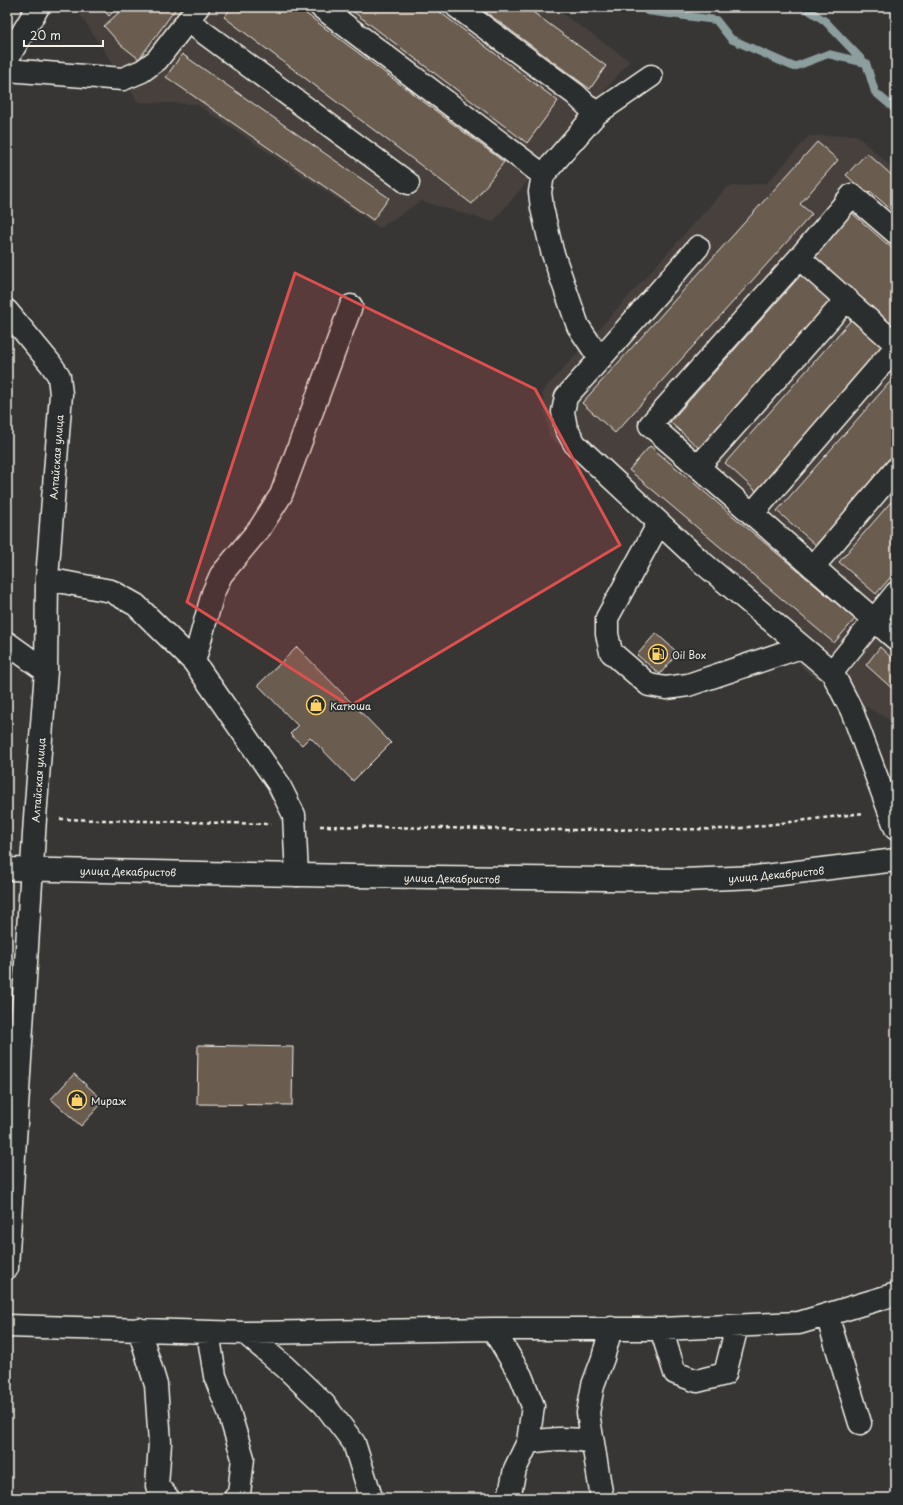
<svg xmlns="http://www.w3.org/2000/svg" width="903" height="1505" viewBox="0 0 903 1505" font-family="'Playpen Sans',sans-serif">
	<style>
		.built { fill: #46413d }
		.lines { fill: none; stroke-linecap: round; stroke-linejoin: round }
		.stream { stroke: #8d9e9e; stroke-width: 8 }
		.building { fill: #6a5b50; stroke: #f4f1e8 }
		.minor-casing { stroke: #f4f1e8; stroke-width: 25 }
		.major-casing { stroke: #f4f1e8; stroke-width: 25 }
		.path { stroke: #f4f1e8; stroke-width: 2.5; stroke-dasharray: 4 3; stroke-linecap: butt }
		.minor { stroke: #2a2d2e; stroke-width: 22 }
		.major { stroke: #2a2d2e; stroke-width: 22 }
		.marked { fill: #dc504e; fill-opacity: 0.2; stroke: #dc504e; stroke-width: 3; stroke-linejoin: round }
		.labels { text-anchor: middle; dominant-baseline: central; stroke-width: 3.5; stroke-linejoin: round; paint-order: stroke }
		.street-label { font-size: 10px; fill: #f4f1e8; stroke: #2a2d2e }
		.poi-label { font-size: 10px; fill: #f4f1e8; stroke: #2a2d2e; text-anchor: start }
	</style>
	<rect width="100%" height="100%" fill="#373635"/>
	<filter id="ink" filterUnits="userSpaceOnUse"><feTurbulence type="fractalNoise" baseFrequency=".025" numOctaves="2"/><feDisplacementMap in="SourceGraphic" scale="8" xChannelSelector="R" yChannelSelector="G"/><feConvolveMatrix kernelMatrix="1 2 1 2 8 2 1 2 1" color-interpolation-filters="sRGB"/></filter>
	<g filter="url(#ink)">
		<path class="built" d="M75 7H553L630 61 493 222 421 201 380 228 196 104 138 102Z
			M856 135 896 171V724L808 673 718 576 549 437 542 392 727 187 767 183 809 136Z"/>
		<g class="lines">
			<path class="stream" d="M645 7 647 11 716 20 731 39 794 67 828 54 866 63 875 92 896 110
				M804 7 825 21 865 63"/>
		</g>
		<path class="building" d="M101 7H118L109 16Z
			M125 7H177L139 59 120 44 104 26Z
			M232 7H297L504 162 472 204 224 17Z
			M347 7H433L558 101 527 143Z
			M479 7H526L606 66 590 89Z
			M182 54 389 198 373 220 166 77Z
			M817 142 838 160 800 204 812 214 615 433 582 403Z
			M867 153 896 179V214L870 191 867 194 846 175Z
			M852 213 896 252V328L814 256Z
			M801 275 830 301 699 448 670 422Z
			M851 320 882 347 756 491 725 463Z
			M896 375V453L816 545 777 511Z
			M650 446 855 619 834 643 629 470Z
			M896 496V571L876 594 839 562Z
			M656 633 678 653 660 674 637 655Z
			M297 647 391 743 353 781 310 737 302 745 290 734 298 726 258 685Z
			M880 647 896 662V692L866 665Z
			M198 1045 293 1047 292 1105 197 1104Z
			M74 1074 104 1101 81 1126 51 1099Z"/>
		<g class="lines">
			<defs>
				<path id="minor" d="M321 7 543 175
					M457 7 575 94 596 114
					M188 21 408 183
					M7 59 38 7
					M7 70 123 79 142 71 157 60 198 7
					M651 76 596 114 543 175 540 192 542 208 552 251 578 326 600 359 566 397 563 412 566 428 575 444 697 558 832 672 852 711 896 829
					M799 258 852 195 896 233
					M7 311 50 363 59 376 61 394 47 579 46 671 35 818 7 1268
					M896 344 799 258 650 425 896 639
					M600 359 698 247
					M698 467 847 299
					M752 514 896 347
					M659 523 607 618V634L611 652 649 685 666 688 688 685 801 647
					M813 567 896 469
					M47 579 111 591 136 605 194 662 278 783 294 815 297 875
					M7 643 46 671
					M194 662 213 593 221 575 260 528 281 495 351 306
					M832 672 896 593
					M827 1315 860 1423
					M7 1326 245 1333 493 1329H661L799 1323 896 1294
					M139 1329 156 1385 160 1443 157 1486 168 1498
					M493 1329 521 1376 533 1406 528 1442 515 1469 509 1498
					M661 1329 675 1373 697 1381 725 1374 737 1326
					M208 1332 215 1376 229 1412 243 1458 239 1494 235 1498
					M245 1333 285 1367 324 1404 354 1443 371 1497
					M528 1442C552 1439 568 1437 593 1442
					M602 1498 588 1413 593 1385 603 1358 611 1328"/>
				<path id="major" d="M7 869 352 876 683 880 756 877 896 860"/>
			</defs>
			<use href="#minor" class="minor-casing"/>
			<use href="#major" class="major-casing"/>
			<path class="path" d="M60 819 271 824
				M320 826 554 830 733 829 864 813"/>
			<use href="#minor" class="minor"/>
			<use href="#major" class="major"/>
		</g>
	</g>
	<path class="marked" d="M295 273 535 389 620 545 350 706 187 602Z"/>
	<defs>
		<symbol id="fuel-ring" viewBox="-11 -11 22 22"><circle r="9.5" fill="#2a2d2e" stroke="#ffd166" stroke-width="1.5"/><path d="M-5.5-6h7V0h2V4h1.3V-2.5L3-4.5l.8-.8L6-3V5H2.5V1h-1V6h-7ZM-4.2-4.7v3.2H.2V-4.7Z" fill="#ffd166"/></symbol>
		<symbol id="shop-ring" viewBox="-11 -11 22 22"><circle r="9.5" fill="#2a2d2e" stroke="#ffd166" stroke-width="1.5"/><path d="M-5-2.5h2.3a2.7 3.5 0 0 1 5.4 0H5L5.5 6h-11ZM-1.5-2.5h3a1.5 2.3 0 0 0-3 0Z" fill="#ffd166"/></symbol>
	</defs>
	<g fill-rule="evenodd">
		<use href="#fuel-ring" x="647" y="643" width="22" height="22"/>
		<use href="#shop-ring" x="305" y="694" width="22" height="22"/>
		<use href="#shop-ring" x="66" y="1089" width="22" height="22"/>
	</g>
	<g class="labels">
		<g class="street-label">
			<text transform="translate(56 457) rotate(-86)">Алтайская улица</text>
			<text transform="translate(38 780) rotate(-86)">Алтайская улица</text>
			<text transform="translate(128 871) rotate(1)">улица Декабристов</text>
			<text transform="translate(776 874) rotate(-5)">улица Декабристов</text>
			<text transform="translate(452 878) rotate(1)">улица Декабристов</text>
		</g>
		<g class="poi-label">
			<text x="672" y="654">Oil Box</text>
			<text x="330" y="705">Катюша</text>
			<text x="91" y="1100">Мираж</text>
		</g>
	</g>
	<rect width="903" height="1505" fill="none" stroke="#2a2d2e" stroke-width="24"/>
	<rect x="12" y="12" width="879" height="1481" fill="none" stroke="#f4f1e8" stroke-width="1.5" filter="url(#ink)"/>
	<path d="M24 40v6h79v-6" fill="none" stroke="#f4f1e8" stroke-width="2"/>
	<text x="30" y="40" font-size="12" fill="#f4f1e8" stroke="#2a2d2e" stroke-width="3" paint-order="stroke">20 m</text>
</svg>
